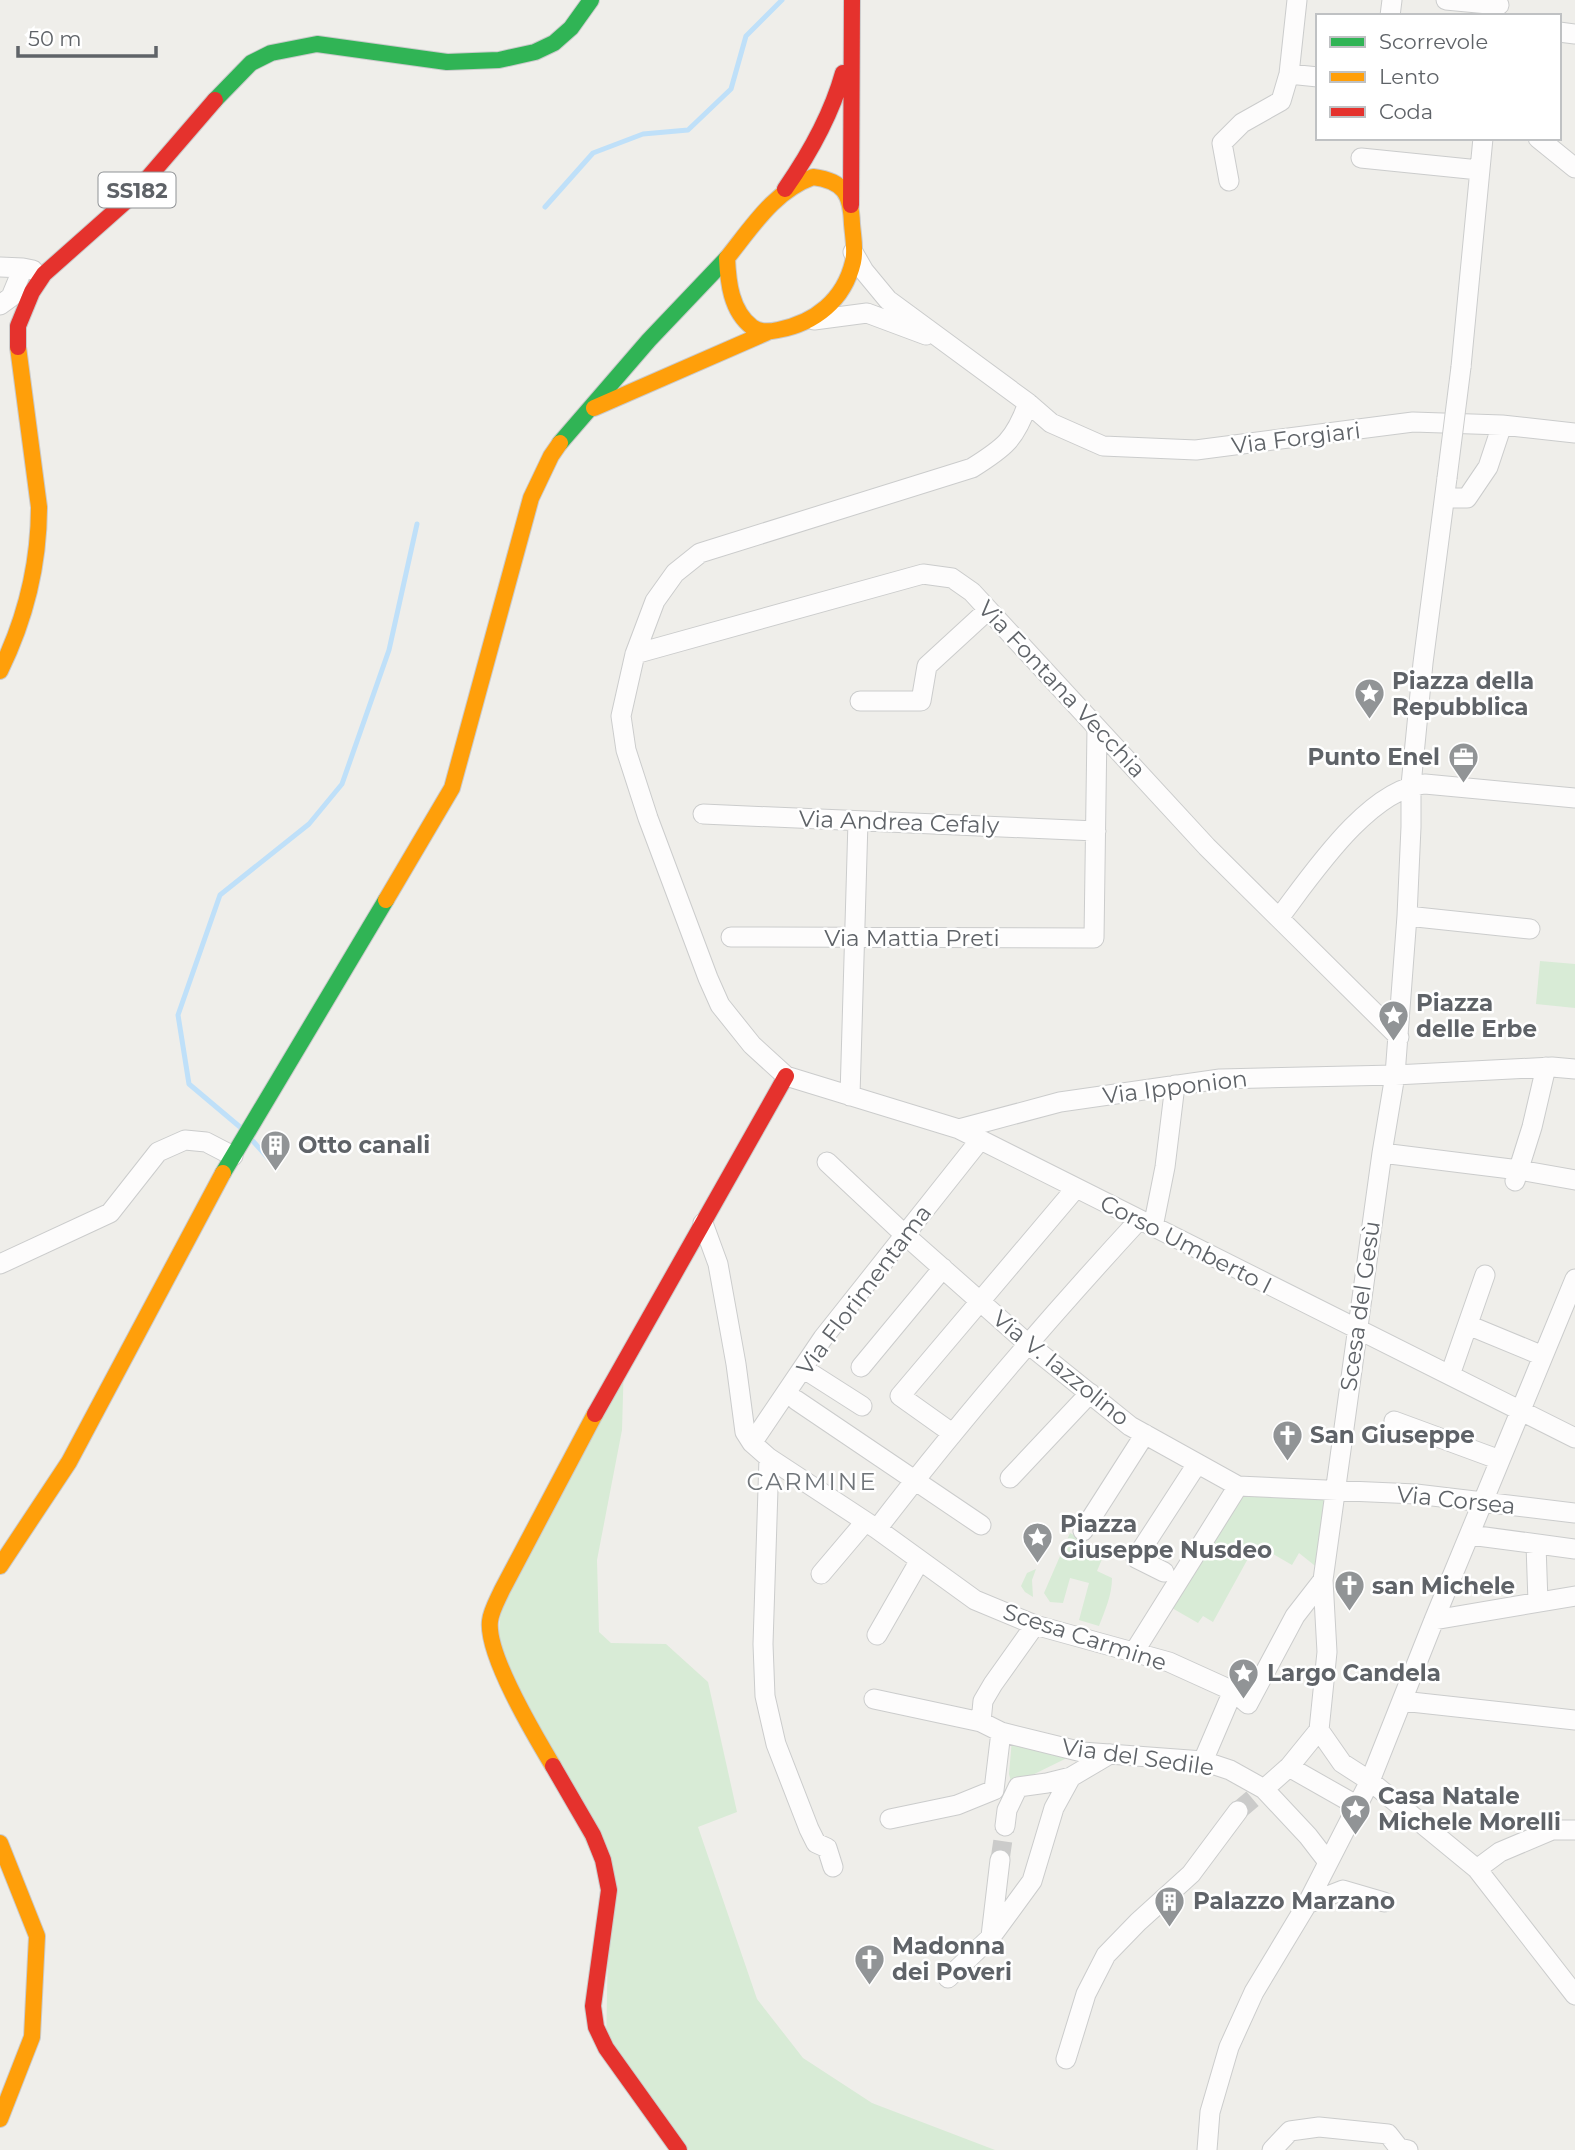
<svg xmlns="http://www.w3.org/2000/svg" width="1575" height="2150" viewBox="0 0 1575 2150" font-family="Montserrat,sans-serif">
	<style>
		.green { fill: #d8ebd6 }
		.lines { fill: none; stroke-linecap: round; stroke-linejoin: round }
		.stream { stroke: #bfe0f9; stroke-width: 5 }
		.street-tunnel { stroke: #cbcbca; stroke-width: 19; stroke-dasharray: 19 10; stroke-linecap: butt }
		.street-casing { stroke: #cbcccc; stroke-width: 21 }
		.fast-casing { stroke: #cacacb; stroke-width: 18 }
		.slow-casing { stroke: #cacacb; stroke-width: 18 }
		.jam-casing { stroke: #cacacb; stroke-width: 18 }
		.street { stroke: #fdfcfc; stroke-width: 19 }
		.fast { stroke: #30b455; stroke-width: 16 }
		.slow { stroke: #ff9f0a; stroke-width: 16 }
		.jam { stroke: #e5322d; stroke-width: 16 }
		.street-bridge-casing { stroke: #cbcccc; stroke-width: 21; stroke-linecap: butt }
		.street-bridge { stroke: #fdfcfc; stroke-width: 19 }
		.labels { text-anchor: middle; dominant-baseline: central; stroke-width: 5; stroke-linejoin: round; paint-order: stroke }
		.shield { fill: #fff; stroke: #8f9295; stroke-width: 2 }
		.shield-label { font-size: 21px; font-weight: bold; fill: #5f6368 }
		.street-label { font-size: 23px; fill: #5f6368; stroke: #fff }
		.poi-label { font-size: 23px; font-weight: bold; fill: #5f6368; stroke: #fff; text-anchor: start }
		.neighbourhood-label { font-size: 24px; letter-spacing: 2px; fill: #70757a; stroke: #fff }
	</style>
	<rect width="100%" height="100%" fill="#efeeea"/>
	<path class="green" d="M1540 961 1575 964V1008L1536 1004Z
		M624 1361 622 1430 597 1560 599 1632 611 1643 666 1644 708 1682 737 1812 698 1827 757 1999 803 2058 872 2103 995 2150H679L606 2048 609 1890 497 1659 502 1590Z
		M1245 1493 1328 1496 1319 1569 1299 1553 1292 1565 1256 1544 1213 1622 1203 1616 1198 1623 1172 1608Z
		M1070 1533 1105 1552 1097 1571 1112 1578C1112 1595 1105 1610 1099 1626L1079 1620 1089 1583 1070 1578 1063 1603 1050 1602 1044 1593Z
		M1036 1569 1032 1580 1033 1597 1025 1592 1021 1586 1027 1573Z
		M1012 1739 1071 1756 1012 1785 1009 1774Z"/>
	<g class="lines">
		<path class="stream" d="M545 207 593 153 643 134 688 130 731 89 746 36 782 0
			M240 1127 189 1084 178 1015 220 895 309 824 342 784 389 650 417 524
			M251 1139 269 1159"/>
		<path class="street-tunnel" d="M1238 1811 1264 1789
			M1000 1860 1005 1826"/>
		<defs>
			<path id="street" d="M1446 0 1499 5
				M1390 16 1392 0
				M1559 32 1575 34
				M1289 74 1318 77
				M1538 138 1575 168
				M1361 158 1479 170
				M1229 181 1222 143 1242 123 1281 101 1289 74 1297 0
				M853 252 864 271 888 300 1028 403 1051 423 1103 446 1196 450 1413 422 1502 425 1575 433
				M0 267 23 268 33 270
				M0 305 11 297 23 268
				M814 320 867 313 926 335
				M1461 367 1483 138
				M1028 403C1015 440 1004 448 972 468L700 553 675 573 655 601 635 654 621 716 626 750 648 818 708 978 720 1005 752 1045 786 1076 959 1129 1575 1438
				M1445 498H1467L1488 467 1502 425
				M635 654 923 574 952 578 972 592 1207 847 1399 1037
				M860 701H921L927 666 988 610
				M703 814 1096 831
				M1407 916 1530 929
				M1279 918C1311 876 1369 788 1425 784L1575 798
				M731 937 1094 938 1097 728
				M850 1096 858 821
				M959 1129 1060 1102 1220 1079 1395 1075 1552 1067 1575 1069
				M1382 1153 1519 1170 1575 1180
				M827 1162 905 1235 1027 1343 1130 1426 1238 1486 1416 1494 1575 1513
				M1515 1181 1532 1127 1546 1067
				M703 1223 718 1264 736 1364 745 1432 752 1443 769 1458 877 1529 975 1600 1035 1625 1169 1662 1233 1691 1248 1704 1295 1616 1323 1580
				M1153 1227 1165 1167 1175 1085
				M0 1264 110 1213 158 1152 185 1140 206 1142 233 1156
				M1468 1325 1543 1356
				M861 1367 943 1268
				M804 1369 862 1406
				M1450 1375 1485 1275
				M796 1400 981 1525
				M1394 1421 1500 1460
				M952 1433 900 1396 1076 1188
				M752 1443 823 1338 980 1140
				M769 1458 763 1644 765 1696 776 1744 809 1829 816 1843 827 1848 833 1867
				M1010 1478 1090 1393
				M877 1529C959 1422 1047 1320 1139 1220
				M1083 1531 1145 1434
				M1470 1535 1575 1549
				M1536 1545 1538 1602
				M1164 1572 1136 1558 1197 1464
				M821 1574 865 1522
				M1434 1620 1575 1596
				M877 1635 920 1560
				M1134 1652 1238 1486
				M874 1699 981 1722 1001 1732 1082 1752 1203 1761 1230 1770 1264 1789 1308 1836 1328 1862
				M1402 1701 1575 1720
				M981 1722 983 1701 993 1684 1035 1625
				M1319 1730 1342 1763 1370 1781 1477 1869 1575 1995
				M1203 1761 1233 1691
				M1289 1767 1356 1805
				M1264 1789 1289 1767 1319 1730 1327 1652 1323 1580 1382 1153 1395 1075 1407 916 1411 827V785L1423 663 1447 478
				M890 1819 957 1805 994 1790 1001 1732
				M1005 1826 1007 1810 1018 1787 1047 1783 1071 1777
				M1477 1869 1500 1852 1552 1830H1575
				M1307 1904 1343 1890 1384 1902
				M991 1936 1000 1860
				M948 1978 991 1937 1032 1881 1054 1808 1071 1777 1110 1754
				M1066 2059 1086 1994 1106 1955 1138 1922 1191 1874 1238 1811
				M1207 2150 1210 2112 1229 2047 1254 1992 1307 1904 1370 1781 1434 1620 1575 1279
				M1272 2150 1290 2131 1319 2127 1388 2134 1399 2148 1408 2150"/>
			<path id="fast" d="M215 100 251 63 271 53 317 44 447 62 499 60 535 52 554 43 571 28 591 0
				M560 443 649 340 727 258
				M223 1173 386 900"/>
			<path id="slow" d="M813 177C844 181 851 194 852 224 853 237 856 250 853 262 844 300 815 323 778 330 769 332 760 333 752 327 731 311 728 282 727 258 752 227 774 191 813 177Z
				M594 408 768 332
				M0 671C26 618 39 566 39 507L18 347
				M386 900 452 788 531 498 551 456 560 443
				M0 1566 69 1462 223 1173
				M553 1766C535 1736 486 1654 490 1621 491 1611 498 1599 502 1590L595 1414
				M0 1843 37 1936 32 2037 0 2119"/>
			<path id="jam" d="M785 189C810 153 831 116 843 73
				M851 205 852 0
				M18 347V326L32 292 44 274 133 195 215 100
				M595 1414 786 1076
				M553 1766 593 1835 603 1860 609 1890 593 2006 596 2027 606 2048 679 2150"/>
		</defs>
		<use href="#street" class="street-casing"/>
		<use href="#fast" class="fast-casing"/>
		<use href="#slow" class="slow-casing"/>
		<use href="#jam" class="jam-casing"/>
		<use href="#street" class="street"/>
		<use href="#fast" class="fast"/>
		<use href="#slow" class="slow"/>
		<use href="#jam" class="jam"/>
		<defs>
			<path id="street-bridge" d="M1447 478 1461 367"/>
		</defs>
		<use href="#street-bridge" class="street-bridge-casing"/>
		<use href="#street-bridge" class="street-bridge"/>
	</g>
	<defs>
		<symbol id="sight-pin" viewBox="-11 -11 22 30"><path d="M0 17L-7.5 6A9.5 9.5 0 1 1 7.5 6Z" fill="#919496" stroke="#fff"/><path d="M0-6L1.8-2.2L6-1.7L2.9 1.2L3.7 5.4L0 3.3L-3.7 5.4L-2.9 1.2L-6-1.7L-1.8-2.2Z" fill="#fff"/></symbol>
		<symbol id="office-pin" viewBox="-11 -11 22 30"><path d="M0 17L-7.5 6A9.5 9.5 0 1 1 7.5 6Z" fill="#919496" stroke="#fff"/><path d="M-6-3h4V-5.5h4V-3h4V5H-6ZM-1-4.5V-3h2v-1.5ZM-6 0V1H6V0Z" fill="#fff"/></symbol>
		<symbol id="building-pin" viewBox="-11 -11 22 30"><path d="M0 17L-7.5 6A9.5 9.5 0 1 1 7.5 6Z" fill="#919496" stroke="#fff"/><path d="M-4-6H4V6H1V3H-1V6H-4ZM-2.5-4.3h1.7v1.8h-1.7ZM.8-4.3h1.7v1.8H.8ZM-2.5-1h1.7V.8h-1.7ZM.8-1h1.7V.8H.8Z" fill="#fff"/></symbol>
		<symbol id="church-pin" viewBox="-11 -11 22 30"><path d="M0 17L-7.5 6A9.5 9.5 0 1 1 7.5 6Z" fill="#919496" stroke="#fff"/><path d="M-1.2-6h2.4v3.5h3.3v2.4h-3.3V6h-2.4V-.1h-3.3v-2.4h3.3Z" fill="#fff"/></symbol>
	</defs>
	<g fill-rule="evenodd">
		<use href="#sight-pin" x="1352" y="676" width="35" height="47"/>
		<use href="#office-pin" x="1446" y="740" width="35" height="47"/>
		<use href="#sight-pin" x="1376" y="998" width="35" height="47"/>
		<use href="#building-pin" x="258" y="1128" width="35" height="47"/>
		<use href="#church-pin" x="1270" y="1418" width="35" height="47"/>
		<use href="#sight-pin" x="1020" y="1520" width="35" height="47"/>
		<use href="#church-pin" x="1332" y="1568" width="35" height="47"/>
		<use href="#sight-pin" x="1226" y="1656" width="35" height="47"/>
		<use href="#sight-pin" x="1338" y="1792" width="35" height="47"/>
		<use href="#building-pin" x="1152" y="1884" width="35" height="47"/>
		<use href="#church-pin" x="852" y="1942" width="35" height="47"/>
	</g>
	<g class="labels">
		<rect class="shield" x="98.5" y="172.5" width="77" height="35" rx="5"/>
		<g class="shield-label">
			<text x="137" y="190">SS182</text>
		</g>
		<g class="street-label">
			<text transform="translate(1296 438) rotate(-7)">Via Forgiari</text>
			<text transform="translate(1062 689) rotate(47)">Via Fontana Vecchia</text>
			<text transform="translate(899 822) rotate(2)">Via Andrea Cefaly</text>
			<text x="912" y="938">Via Mattia Preti</text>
			<text transform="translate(1175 1087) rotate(-7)">Via Ipponion</text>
			<text transform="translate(1186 1244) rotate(27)">Corso Umberto I</text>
			<text transform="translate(864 1290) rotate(-53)">Via Florimentama</text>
			<text transform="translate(1360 1306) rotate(-82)">Scesa del Gesù</text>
			<text transform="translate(1061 1368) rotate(39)">Via V. Iazzolino</text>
			<text transform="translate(1456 1500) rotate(6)">Via Corsea</text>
			<text transform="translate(1085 1637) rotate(18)">Scesa Carmine</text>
			<text transform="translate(1138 1757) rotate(8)">Via del Sedile</text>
		</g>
		<g class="poi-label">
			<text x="1392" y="681">Piazza della<tspan x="1392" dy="26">Repubblica</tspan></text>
			<text x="1440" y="757" text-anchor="end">Punto Enel</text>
			<text x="1416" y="1003">Piazza<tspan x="1416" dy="26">delle Erbe</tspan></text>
			<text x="298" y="1145">Otto canali</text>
			<text x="1310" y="1435">San Giuseppe</text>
			<text x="1060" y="1524">Piazza<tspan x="1060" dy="26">Giuseppe Nusdeo</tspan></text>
			<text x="1372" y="1586">san Michele</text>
			<text x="1267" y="1673">Largo Candela</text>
			<text x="1378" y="1796">Casa Natale<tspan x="1378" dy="26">Michele Morelli</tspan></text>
			<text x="1193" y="1901">Palazzo Marzano</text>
			<text x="892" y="1946">Madonna<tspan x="892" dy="26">dei Poveri</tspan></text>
		</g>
		<g class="neighbourhood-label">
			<text x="812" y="1481">CARMINE</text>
		</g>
	</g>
	<rect x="1316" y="14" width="245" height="126" fill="#ffffff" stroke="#bfc1c3" stroke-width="2"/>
	<rect x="1330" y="37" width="35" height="10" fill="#30b455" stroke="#bfc1c3" stroke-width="2"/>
	<text x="1379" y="49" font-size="21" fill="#5f6368">Scorrevole</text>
	<rect x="1330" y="72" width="35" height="10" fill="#ff9f0a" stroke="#bfc1c3" stroke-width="2"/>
	<text x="1379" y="84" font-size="21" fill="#5f6368">Lento</text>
	<rect x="1330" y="107" width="35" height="10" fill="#e5322d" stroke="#bfc1c3" stroke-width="2"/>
	<text x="1379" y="119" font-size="21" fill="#5f6368">Coda</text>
	<path d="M18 46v10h138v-10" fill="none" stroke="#5f6368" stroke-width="3.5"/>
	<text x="28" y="46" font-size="21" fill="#5f6368" stroke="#ffffff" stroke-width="5" paint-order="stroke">50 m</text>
</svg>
